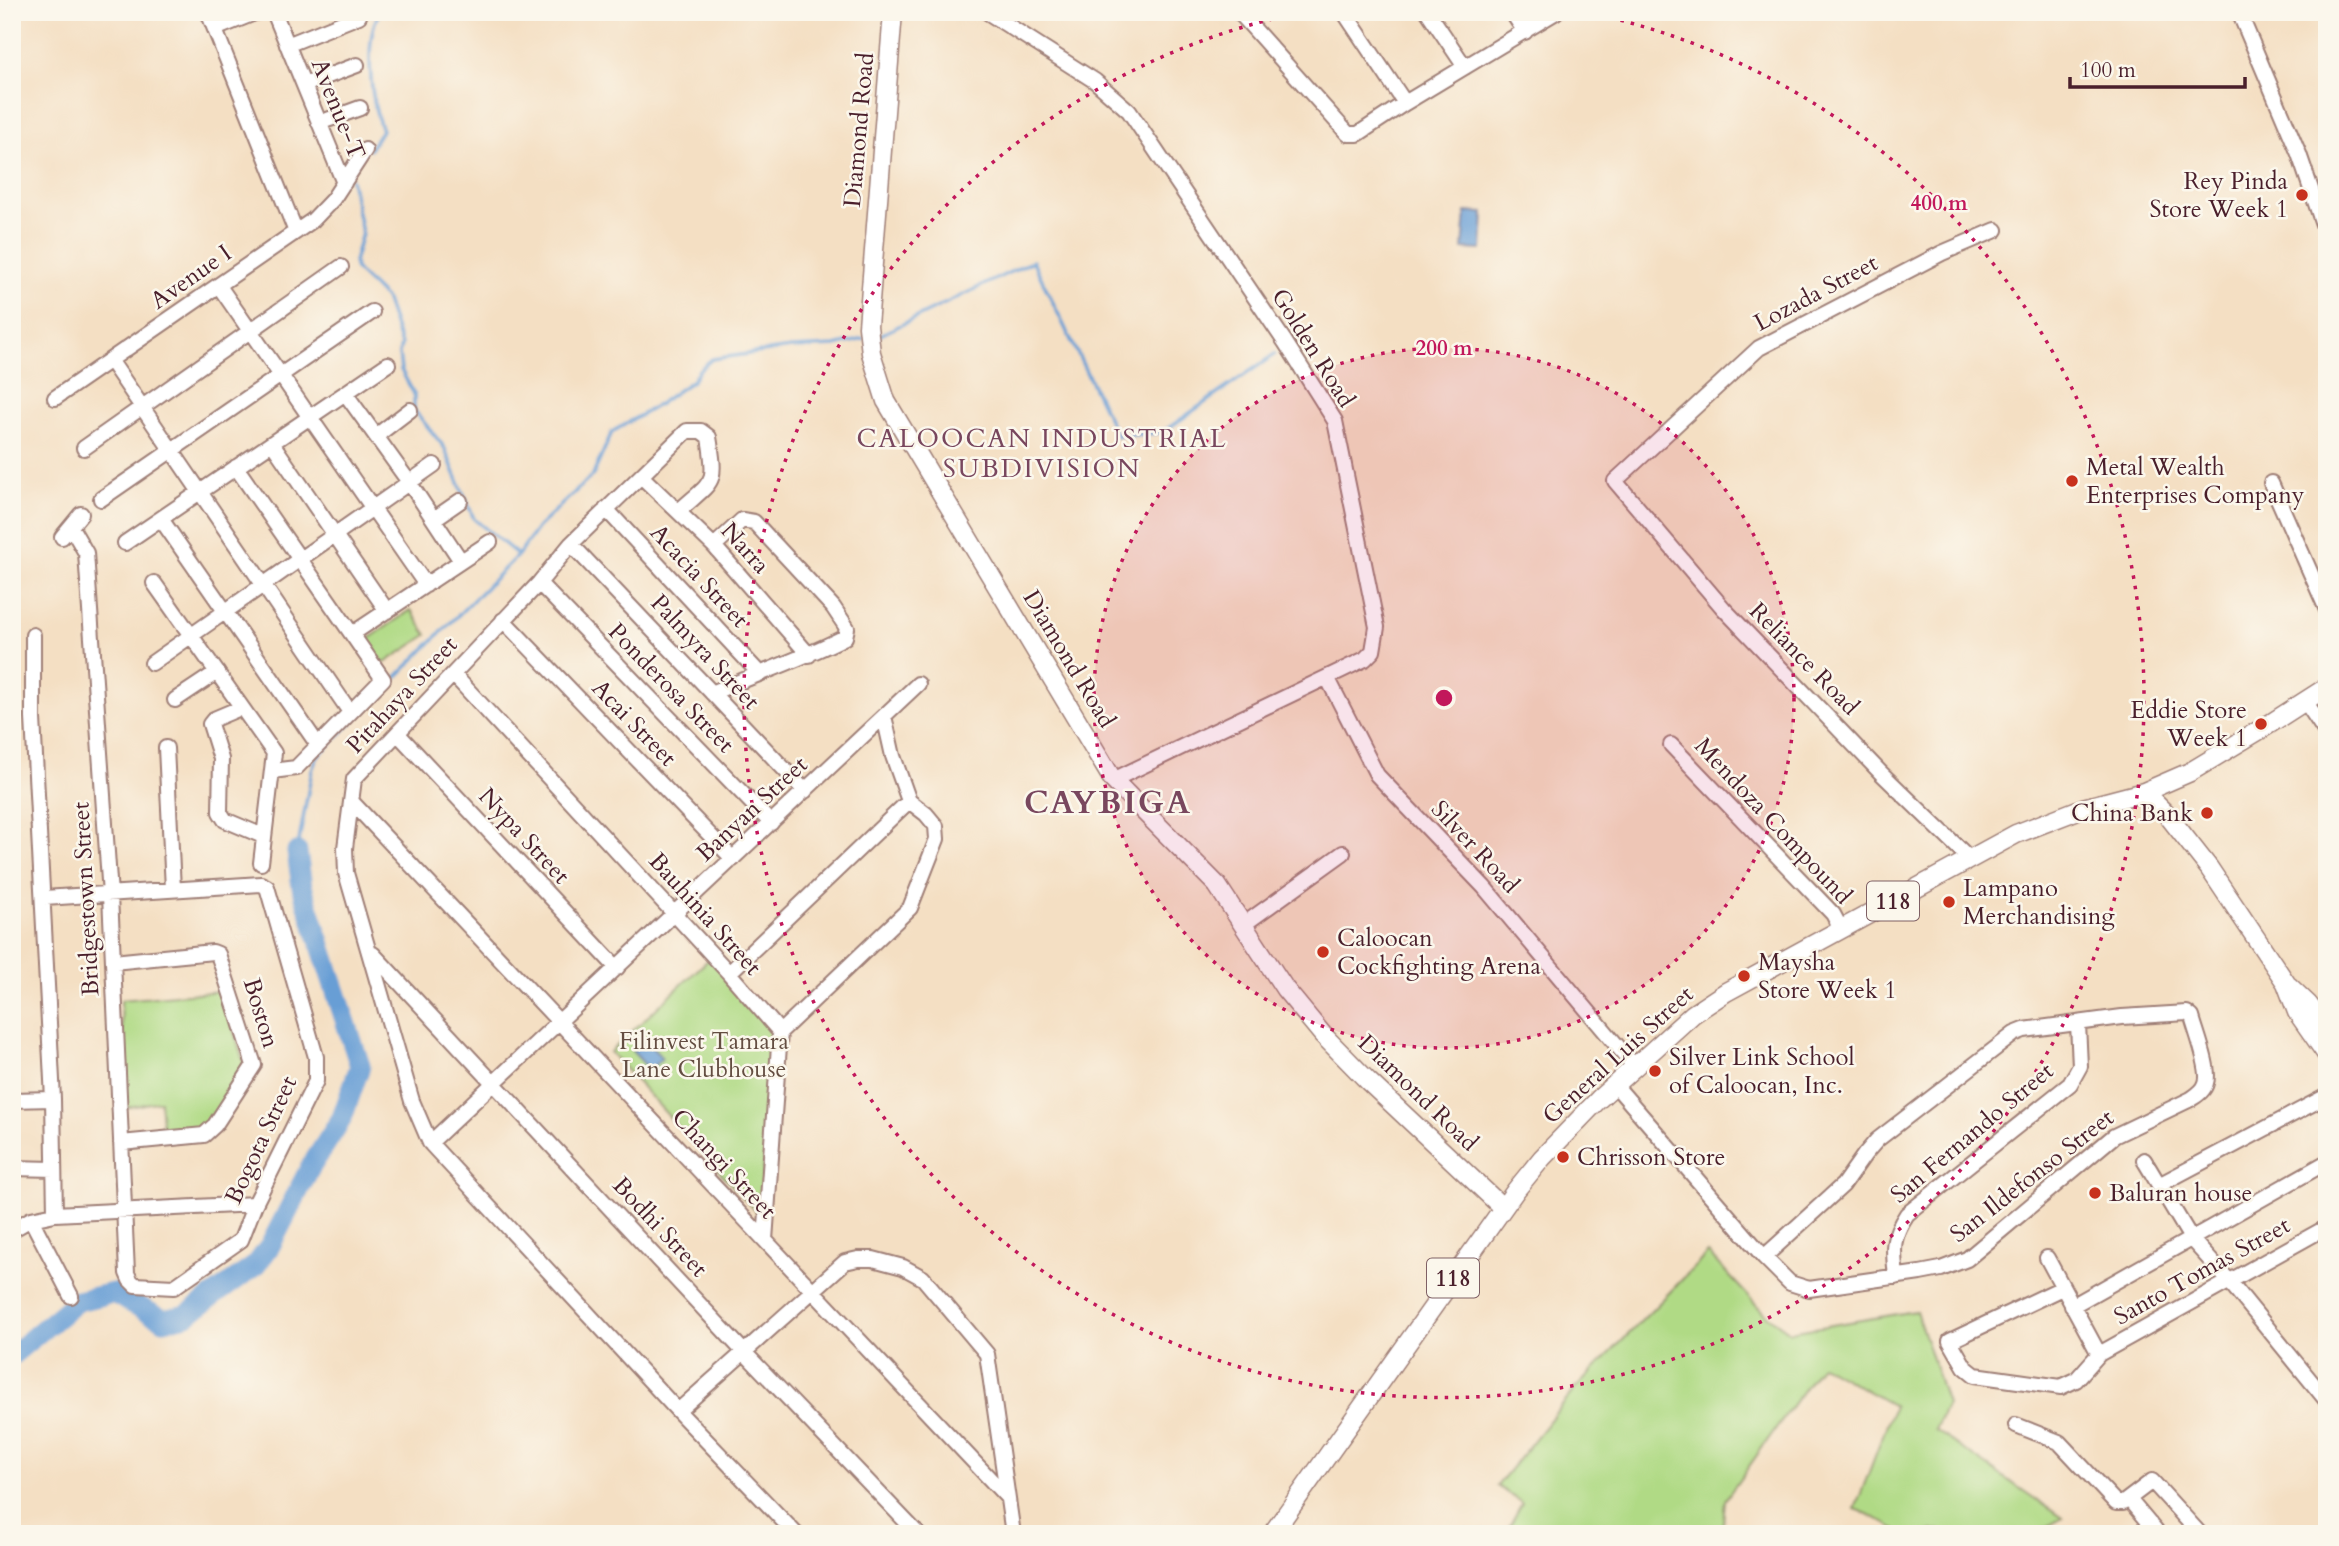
<svg xmlns="http://www.w3.org/2000/svg" width="2339" height="1546" viewBox="0 0 2339 1546" font-family="Cardo,serif">
	<style>
		.green { fill: #b0da85; stroke: #7d7c58; stroke-width: 2 }
		.water { fill: #679ed5; stroke: #585e80; stroke-width: 2 }
		.lines { fill: none; stroke-linecap: round; stroke-linejoin: round }
		.stream { stroke: #679ed5; stroke-width: 3.5 }
		.river { stroke: #679ed5; stroke-width: 21 }
		.minor-casing { stroke: #9f7f77; stroke-width: 18 }
		.major-casing { stroke: #9f7f77; stroke-width: 21 }
		.minor { stroke: #fff; stroke-width: 14 }
		.major { stroke: #fff; stroke-width: 18 }
		.ring { fill: none; stroke: #c2185b; stroke-width: 3.5; stroke-dasharray: 3.5 7 }
		.poi-dot { fill: #c8321e; stroke: #fbf7ec; stroke-width: 2.5 }
		.labels { text-anchor: middle; dominant-baseline: central; stroke-width: 5; stroke-linejoin: round; paint-order: stroke }
		.shield { fill: #fbf7ec; stroke: #7f6065; stroke-width: 2 }
		.shield-label { font-size: 23px; font-weight: bold; fill: #4a1f2b }
		.street-label { font-size: 24px; fill: #4a1f2b; stroke: #fbf7ec }
		.poi-label { font-size: 24px; fill: #4a1f2b; stroke: #fbf7ec; text-anchor: start }
		.park-label { font-size: 24px; fill: #644e42; stroke: #fbf7ec }
		.neighbourhood-label { font-size: 26px; letter-spacing: 2px; fill: #79475e; stroke: #fbf7ec }
		.district-label { font-size: 32px; font-weight: bold; letter-spacing: 2px; fill: #79475e; stroke: #fbf7ec }
		.centre { fill: #c2185b; stroke: #fbf7ec; stroke-width: 3.5 }
		.ring-label { font-size: 21px; text-anchor: middle; font-weight: bold; fill: #c2185b; stroke: #fbf7ec; stroke-width: 5; stroke-linejoin: round; paint-order: stroke }
	</style>
	<rect width="100%" height="100%" fill="#fbf7ec"/>
	<filter id="ink" filterUnits="userSpaceOnUse"><feTurbulence type="fractalNoise" baseFrequency=".0143" numOctaves="2"/><feDisplacementMap in="SourceGraphic" scale="14" xChannelSelector="R" yChannelSelector="G"/><feConvolveMatrix kernelMatrix="1 2 1 2 8 2 1 2 1" color-interpolation-filters="sRGB"/></filter>
	<filter id="wash" filterUnits="userSpaceOnUse"><feTurbulence type="fractalNoise" baseFrequency=".00686" numOctaves="4" result="noise"/><feDisplacementMap in="SourceGraphic" scale="28" xChannelSelector="R" yChannelSelector="G"/><feGaussianBlur stdDeviation="1.57" result="paint"/><feColorMatrix in="noise" values="0 0 0 0 0 0 0 0 0 0 0 0 0 0 0 0 0 1.4 0 .05"/><feComposite in="paint" operator="in"/></filter>
	<g filter="url(#wash)">
		<rect width="100%" height="100%" fill="#f4dfc3"/>
		<path class="green" d="M411 610 427 635 383 664 367 640Z
			M709 959 773 1027 760 1216 610 1052Z
			M221 991 245 1066 207 1129 163 1135 160 1101 125 1108 121 1000Z
			M1708 1253 1764 1313 1790 1332 1916 1311 1947 1404 1935 1430 2063 1518 2033 1534H1950C1937 1526 1920 1537 1906 1533 1888 1528 1873 1514 1855 1509L1894 1406 1821 1365 1725 1500 1722 1534H1505L1522 1503 1497 1486 1574 1390Z"/>
		<path class="water" d="M1466 212 1484 213 1482 250 1463 249Z
			M645 1040 662 1058 650 1070 632 1051Z"/>
		<g class="lines">
			<path class="stream" d="M370 149 382 130C371 103 363 37 380 12
				M351 179 362 233 354 262 356 270 385 298 401 345 399 354 401 370 414 394V410L444 447 474 519 518 555
				M874 338 1033 261 1117 436 1158 433 1167 429 1275 354
				M297 852 312 770 317 757 518 555 538 527 593 475 612 432 656 406 693 380 699 370 712 359 791 348 835 346 863 339"/>
			<path class="river" d="M12 1355 77 1301 113 1293 164 1320 187 1315 256 1265 270 1246 310 1168 342 1118 360 1066 302 887 297 852"/>
		</g>
	</g>
	<g filter="url(#ink)">
		<g class="lines">
			<defs>
				<path id="minor" d="M208 12 296 232
					M274 12 344 183
					M987 12 1095 81 1129 111 1285 342 1335 421 1377 627 1373 651 1365 659 1113 780
					M1239 12 1348 134H1358L1405 103 1556 12
					M1344 12 1405 103
					M1428 12 1465 67
					M1512 12 1525 32
					M2239 12 2299 154 2327 236
					M2323 12 2327 21
					M215 29 257 12
					M287 45 359 16
					M304 85 357 65
					M319 123 360 108
					M219 286 426 585
					M110 360 350 712
					M345 393 409 482 461 561
					M55 398 313 220 333 199 365 150
					M376 436 410 410
					M272 443 387 611
					M84 448 341 267
					M236 467 383 679 296 768 272 771
					M641 476 714 546 809 655
					M2271 483 2327 610
					M101 499 372 312
					M606 509 759 673
					M161 519 318 745
					M434 519 460 501
					M62 537 81 514
					M125 543 388 364
					M571 544 805 791
					M154 583 274 753 261 863
					M539 583 771 823
					M503 620 733 859
					M352 634 490 542
					M33 635V718L53 1099 55 1214
					M152 663 434 465
					M453 674 729 973 780 1032 765 1240
					M1328 679 1377 775 1484 887 1635 1067
					M712 693C757 674 802 659 845 637L847 628 833 607 754 522 742 520 714 546
					M175 700 217 672
					M2305 701 2327 734
					M240 708 214 719 210 724 221 759 220 812 225 820 263 836
					M398 734 617 968
					M1671 745 1833 914 1841 929
					M166 748 173 889
					M351 801 1007 1497
					M1970 859 1881 773 1724 609 1615 481 1759 348 1942 253 1996 230
					M44 898 261 884 267 887 316 1057V1081L255 1204 241 1240 174 1287 135 1285 130 1280 127 1273 110 895 86 553 71 527
					M1243 925 1343 853
					M373 954 744 1352 918 1534
					M113 962 213 952 218 954 254 1065 215 1125 204 1135 121 1143
					M729 973 909 801
					M780 1032 910 908 937 839 936 826 926 814 909 801 893 756 884 716
					M1615 1085 1764 1257 1790 1283 1809 1289 1920 1273 1941 1269 1967 1259 2114 1136 2191 1099C2197 1095 2204 1091 2206 1083 2211 1070 2196 1032 2192 1017L2187 1013 2122 1017 2024 1030 2014 1034 1877 1140 1865 1154 1843 1185 1764 1257
					M12 1100 53 1099
					M430 1143 412 1101 346 873 345 848 354 779 539 583 571 544 687 431H701L709 437C717 486 714 479 679 511
					M2144 1160 2192 1240 2230 1282 2327 1401
					M12 1168 54 1169
					M2159 1185 2327 1096
					M31 1219 71 1296
					M12 1230 31 1219 55 1214 255 1204
					M2047 1258 2099 1354
					M1896 1277C1893 1249 1891 1238 1907 1214L2070 1084 2080 1066 2078 1024
					M2062 1288 1950 1341 1965 1367 1975 1375 2061 1387 2076 1380 2099 1354 2327 1227
					M2327 1303V1304
					M2072 1306 2327 1162
					M678 1411 845 1262 858 1259H873L903 1267 923 1278 987 1354 1013 1534
					M2016 1425 2059 1442 2116 1503H2123L2152 1481 2200 1534
					M2132 1503 2158 1534
					M1279 1524 1290 1534
					M796 1534 678 1411 430 1143 918 684
					M2140 1534 2150 1524"/>
				<path id="major" d="M893 12 868 326 871 353 886 401 1113 780 1217 885 1285 989 1323 1035 1368 1081 1503 1208
					M2144 792 2169 817 2209 868 2286 983 2297 1012 2327 1055
					M2289 986 2308 1004 2327 1029
					M1272 1534 1516 1190 1542 1158 1599 1099 1693 1014 1726 992 2016 834 2083 808 2144 792 2190 772 2268 725 2327 687"/>
			</defs>
			<use href="#minor" class="minor-casing"/>
			<use href="#major" class="major-casing"/>
			<use href="#minor" class="minor"/>
			<use href="#major" class="major"/>
		</g>
	</g>
	<circle cx="1444" cy="698" r="350" fill="#c2185b" fill-opacity=".12"/>
	<g class="ring">
		<circle cx="1444" cy="698" r="350"/>
		<path d="M1590 13A700 700 0 1 1 1298 13"/>
	</g>
	<g class="poi-dot">
		<circle cx="2302" cy="195" r="7"/>
		<circle cx="2072" cy="481" r="7"/>
		<circle cx="2261" cy="724" r="7"/>
		<circle cx="2207" cy="813" r="7"/>
		<circle cx="1949" cy="902" r="7"/>
		<circle cx="1323" cy="952" r="7"/>
		<circle cx="1744" cy="976" r="7"/>
		<circle cx="1655" cy="1071" r="7"/>
		<circle cx="1563" cy="1157" r="7"/>
		<circle cx="2095" cy="1193" r="7"/>
	</g>
	<g class="labels">
		<g class="shield">
			<rect x="1867" y="881.5" width="52" height="39" rx="5"/>
			<rect x="1427" y="1258.5" width="52" height="39" rx="5"/>
		</g>
		<g class="shield-label">
			<text x="1893" y="901">118</text>
			<text x="1453" y="1278">118</text>
		</g>
		<g class="street-label">
			<text transform="translate(338 109) rotate(68)">Avenue-T</text>
			<text transform="translate(859 130) rotate(-85)">Diamond Road</text>
			<text transform="translate(191 277) rotate(-35)">Avenue I</text>
			<text transform="translate(1816 293) rotate(-28)">Lozada Street</text>
			<text transform="translate(1313 348) rotate(58)">Golden Road</text>
			<text transform="translate(745 548) rotate(48)">Narra</text>
			<text transform="translate(699 576) rotate(47)">Acacia Street</text>
			<text transform="translate(705 652) rotate(47)">Palmyra Street</text>
			<text transform="translate(1069 659) rotate(59)">Diamond Road</text>
			<text transform="translate(1804 659) rotate(46)">Reliance Road</text>
			<text transform="translate(671 688) rotate(46)">Ponderosa Street</text>
			<text transform="translate(402 695) rotate(-47)">Pitahaya Street</text>
			<text transform="translate(634 723) rotate(46)">Acai Street</text>
			<text transform="translate(752 809) rotate(-43)">Banyan Street</text>
			<text transform="translate(1773 821) rotate(47)">Mendoza Compound</text>
			<text transform="translate(524 836) rotate(47)">Nypa Street</text>
			<text transform="translate(1475 847) rotate(47)">Silver Road</text>
			<text transform="translate(86 899) rotate(-93)">Bridgestown Street</text>
			<text transform="translate(705 914) rotate(48)">Bauhinia Street</text>
			<text transform="translate(261 1013) rotate(73)">Boston</text>
			<text transform="translate(1618 1055) rotate(-42)">General Luis Street</text>
			<text transform="translate(1418 1093) rotate(44)">Diamond Road</text>
			<text transform="translate(1972 1133) rotate(-40)">San Fernando Street</text>
			<text transform="translate(261 1140) rotate(-65)">Bogota Street</text>
			<text transform="translate(724 1164) rotate(47)">Changi Street</text>
			<text transform="translate(2032 1176) rotate(-38)">San Ildefonso Street</text>
			<text transform="translate(660 1227) rotate(47)">Bodhi Street</text>
			<text transform="translate(2202 1271) rotate(-29)">Santo Tomas Street</text>
		</g>
		<g class="poi-label">
			<text x="2288" y="181" text-anchor="end">Rey Pinda<tspan x="2288" dy="28">Store Week 1</tspan></text>
			<text x="2086" y="467">Metal Wealth<tspan x="2086" dy="28">Enterprises Company</tspan></text>
			<text x="2247" y="710" text-anchor="end">Eddie Store<tspan x="2247" dy="28">Week 1</tspan></text>
			<text x="2193" y="813" text-anchor="end">China Bank</text>
			<text x="1963" y="888">Lampano<tspan x="1963" dy="28">Merchandising</tspan></text>
			<text x="1337" y="938">Caloocan<tspan x="1337" dy="28">Cockfighting Arena</tspan></text>
			<text x="1758" y="962">Maysha<tspan x="1758" dy="28">Store Week 1</tspan></text>
			<text x="1669" y="1057">Silver Link School<tspan x="1669" dy="28">of Caloocan, Inc.</tspan></text>
			<text x="1577" y="1157">Chrisson Store</text>
			<text x="2109" y="1193">Baluran house</text>
		</g>
		<g class="park-label">
			<text x="704" y="1041">Filinvest Tamara<tspan x="704" dy="28">Lane Clubhouse</tspan></text>
		</g>
		<g class="neighbourhood-label">
			<text x="1042" y="438">CALOOCAN INDUSTRIAL<tspan x="1042" dy="30">SUBDIVISION</tspan></text>
		</g>
		<g class="district-label">
			<text x="1108" y="803">CAYBIGA</text>
		</g>
	</g>
	<circle cx="1444" cy="698" r="10" class="centre"/>
	<g class="ring-label">
		<text x="1939" y="210">400 m</text>
		<text x="1444" y="355">200 m</text>
	</g>
	<rect width="2339" height="1546" fill="none" stroke="#fbf7ec" stroke-width="42"/>
	<path d="M2070 77v10h175v-10" fill="none" stroke="#4a1f2b" stroke-width="3.5"/>
	<text x="2080" y="77" font-size="21" fill="#4a1f2b" stroke="#fbf7ec" stroke-width="5" paint-order="stroke">100 m</text>
</svg>
